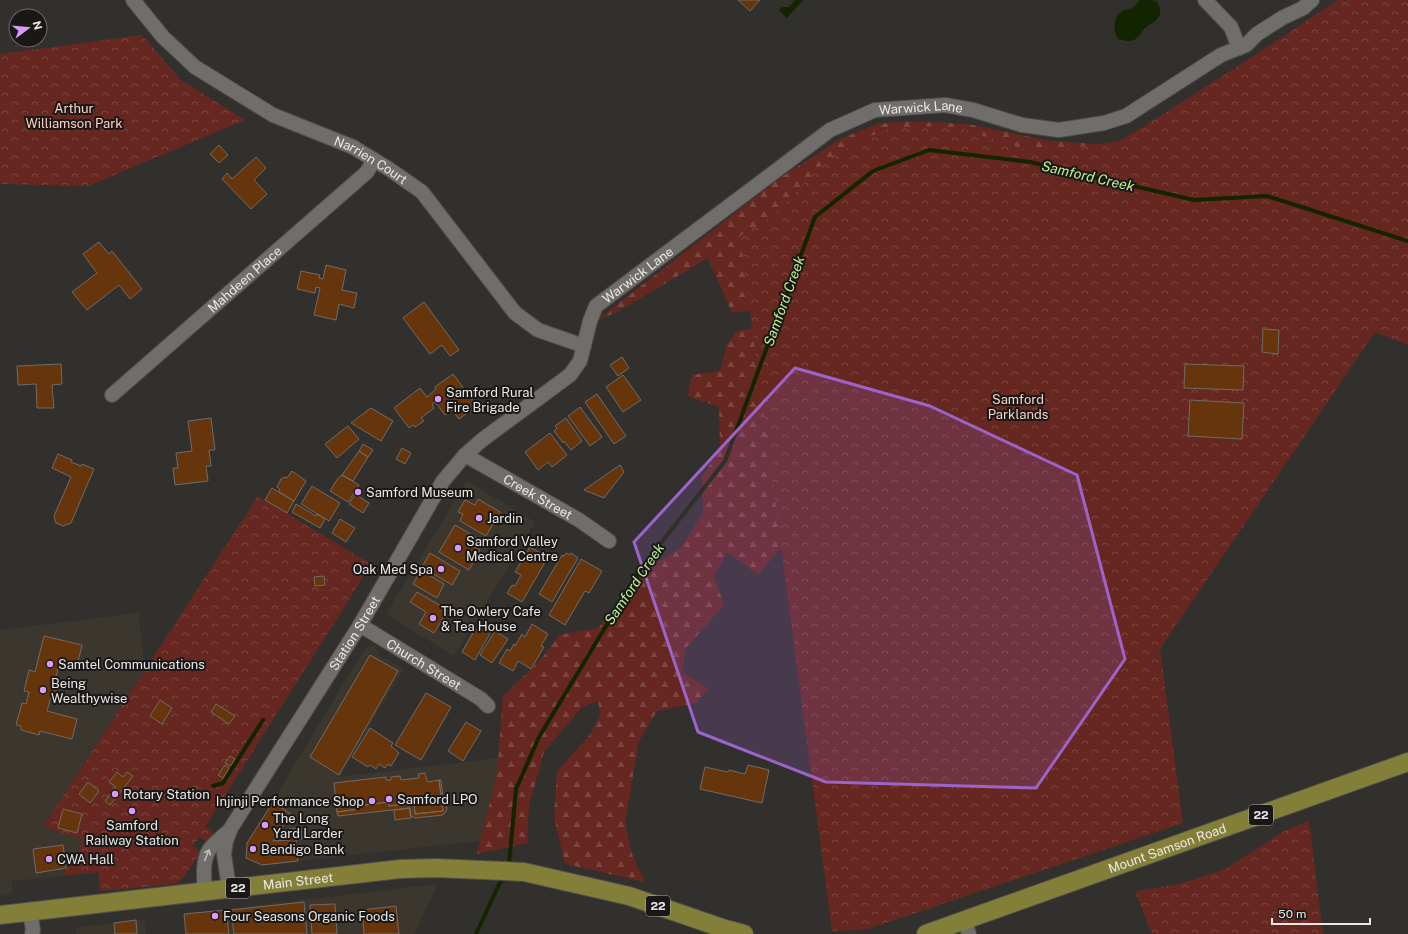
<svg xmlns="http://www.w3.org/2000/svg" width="1408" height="934" viewBox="0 0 1408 934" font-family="'Public Sans',sans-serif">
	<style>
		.built { fill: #3c372e }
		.forest { fill: url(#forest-firs) }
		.park { fill: url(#park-crowns) }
		.water { fill: #132400 }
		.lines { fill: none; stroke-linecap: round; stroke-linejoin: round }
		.stream { stroke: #132400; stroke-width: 4 }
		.building { fill: #67350c; stroke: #6f6b68 }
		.minor-casing { stroke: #504e4b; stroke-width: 16 }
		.major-casing { stroke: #504e4b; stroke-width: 20 }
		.minor { stroke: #706e6a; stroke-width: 14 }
		.major { stroke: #847f38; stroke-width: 18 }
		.oneway { stroke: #bfbdbb }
		.marked { fill: #9c64cb; fill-opacity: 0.2; stroke: #9c64cb; stroke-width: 3; stroke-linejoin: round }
		.poi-dot { fill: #d79bf9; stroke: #191817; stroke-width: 1.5 }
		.labels { text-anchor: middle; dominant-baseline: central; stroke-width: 4; stroke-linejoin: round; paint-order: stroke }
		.shield { fill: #191817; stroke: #abaaa8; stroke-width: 1 }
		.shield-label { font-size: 12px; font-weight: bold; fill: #eae8e6 }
		.park-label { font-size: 13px; fill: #fdcdc5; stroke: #191817 }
		.street-label { font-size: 13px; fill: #eae8e6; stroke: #191817 }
		.poi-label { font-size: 13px; fill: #eae8e6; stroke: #191817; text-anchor: start }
		.water-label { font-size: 14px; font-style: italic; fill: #bff18d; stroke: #191817 }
	</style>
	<defs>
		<pattern id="forest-firs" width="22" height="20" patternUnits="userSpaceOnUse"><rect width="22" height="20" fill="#662720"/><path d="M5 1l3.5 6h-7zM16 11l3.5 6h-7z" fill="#7c4640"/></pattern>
		<pattern id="park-crowns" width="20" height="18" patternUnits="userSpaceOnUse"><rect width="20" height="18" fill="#662720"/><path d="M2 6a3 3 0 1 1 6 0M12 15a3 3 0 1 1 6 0" fill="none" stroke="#7c4640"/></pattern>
	</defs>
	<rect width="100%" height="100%" fill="#32302d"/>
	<path class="built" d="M467 481 535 522 454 656 386 614Z
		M138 613 145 670 43 827 85 840 62 876 12 881V894L0 896V630Z
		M370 646 375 647 380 656 403 669 340 777 507 757 504 838 262 865 246 858 247 843 273 802 283 784 366 647Z
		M438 884 414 934H186L184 914Z
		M144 919 146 934H76L75 928Z"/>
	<path class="forest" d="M1207 90 786 542 758 575 727 552 714 576 724 605 686 648 682 672 709 689 696 703 657 711 639 741 625 822 632 854 645 882 565 864 554 817 557 771 589 736 600 716 598 701 582 707 544 752 529 805 527 843 477 854 497 774 503 696 542 658 559 635 598 628 649 567 680 549 703 513 702 476 720 450 719 407 687 396 692 375 720 371 727 344 736 332 764 325V308L732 313 708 258 617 312 596 321 780 178 840 139 877 124 907 121 968 124 1050 141 1113 145Z"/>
	<path class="park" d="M1338 0H1343L1344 1 1347 0H1408V345L1375 332 1160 649 1183 823 868 929 832 931 740 236 773 216 825 161 855 143 885 130 925 126 960 128 1035 153 1121 141 1249 59Z
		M142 35 181 80 245 120 88 186 0 184V54Z
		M258 496 369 563 359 584 205 827 213 833 208 842 199 837 193 846 201 852 182 879 175 884 100 891 98 872 62 876 84 840 43 827Z
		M1309 821 1323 934H1152L1135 891 1180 884 1225 869 1286 830Z"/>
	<path class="water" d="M795 0H803L787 18 779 10 782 7H789Z
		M1140 0C1144 0 1152 0 1156 1 1158 2 1158 3 1159 6 1164 17 1154 22 1146 27 1140 32 1141 39 1130 41 1126 41 1122 40 1118 39 1112 29 1113 16 1124 10 1127 9 1131 9 1134 7 1137 5 1137 2 1140 0Z"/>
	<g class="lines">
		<path class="stream" d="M213 786 223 783 263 720
			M507 867 509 864 516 789 539 737 640 570 725 461 815 217 873 171 929 150 1030 162 1194 200 1267 196 1408 241
			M476 934 503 876"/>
	</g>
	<path class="building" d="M738 0H760L750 11Z
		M219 145 228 155 219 163 210 154Z
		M256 157 266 168 254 180 267 194 251 209 222 179 227 173 232 179Z
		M99 242 109 254 112 251 142 289 130 299 119 285 87 310 72 292 97 273 83 254Z
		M326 265 346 270 342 290 357 293 354 308 339 304 336 320 314 315 320 288 316 287 315 293 297 289 301 271 320 275 319 278 323 279Z
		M424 302 459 350 450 356 442 345 430 354 403 318Z
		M1263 329 1279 330 1278 354 1262 352Z
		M622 357 629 368 618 376 610 365Z
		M61 364 62 384 52 385 54 408H37L36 384 18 385 17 366Z
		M1185 364 1244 366 1243 390 1184 388Z
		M453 374 477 406 459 419 452 410 445 415 435 402 432 405 434 408 421 418 424 421 415 427 413 425 409 428 394 408 420 388 427 397 436 389 435 387Z
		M623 375 641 400 623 412 606 387Z
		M597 394 626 436 614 444 585 402Z
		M1190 400 1244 403 1242 439 1188 436Z
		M580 407 602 437 590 446 568 416Z
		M371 408 393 421 381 441 351 423Z
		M211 418 215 450H209L211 466H206L208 481 175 485 173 468H178L176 453 192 451 188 421Z
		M566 418 582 441 571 450 564 441 563 443 554 431 557 428 555 426Z
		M348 426 359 439 337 458 325 444Z
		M550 433 567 455 552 467 548 462 538 470 525 452Z
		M363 444 373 450 368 457 359 451Z
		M402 448 411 453 405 464 396 459Z
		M359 451 368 457 353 481 342 475Z
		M58 454 72 460 71 462 81 466 82 464 94 469 71 523 63 526 56 523 54 516 71 477 52 468Z
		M620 465 624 472 604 498 584 490Z
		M292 471 306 481 294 501 279 492 280 490 277 487 281 479 285 477 287 478Z
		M342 475 359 485 348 502 330 491 338 478Z
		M312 486 340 503 329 521 301 504Z
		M272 488 294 501 287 513 265 500Z
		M355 494 369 503 363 513 349 504Z
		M478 499 500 512 486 536 460 521 463 514 458 512 465 500 475 505Z
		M296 504 316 516 317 514 325 519 320 528 292 512Z
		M340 519 355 528 346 542 332 533Z
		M455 525 476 537 471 545 480 550 469 570 439 552Z
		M530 547 548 557 522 602 507 593 512 585 515 586 521 575 515 572Z
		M430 553 460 571 452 585 422 567Z
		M566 553 570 555 571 553 578 558 552 602 539 594 562 555 564 556Z
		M581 559 602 571 589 593 585 591 565 625 549 615Z
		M421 570 444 584 437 598 413 584Z
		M324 576 325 585 315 586 314 577Z
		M417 592 448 610 434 633 419 624 426 612 410 602Z
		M481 624 492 630 475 660 462 652 475 629 477 630Z
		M532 624 548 634 541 646 544 647 531 669 518 661 513 671 499 663 507 649 510 651 514 644 515 646 522 634 525 637Z
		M495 631 508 639 492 663 480 655Z
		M44 636 82 645 77 666 60 662 55 680 58 681 54 698 51 697 47 711 77 719 72 739 40 731 39 735 21 730V726L16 725 22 703 26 704 29 692 24 691 29 670 35 672Z
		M370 655 398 671 339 775 310 757Z
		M426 693 451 707 421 760 395 745Z
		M160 700 172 708 162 724 150 716Z
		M216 704 235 716 229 724 211 712Z
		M466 722 481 731 463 761 448 751Z
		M370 728 393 743 391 746 399 753 391 766 388 764 385 768 379 764 376 769 370 765 368 767 352 757Z
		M230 756 235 759 230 766 225 763Z
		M225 765 229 768 223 778 218 775Z
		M748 765 769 770 762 803 700 789 705 767 728 772 729 770 745 774Z
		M117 772 123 777 127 772 133 776 110 805 105 801 116 787 109 782Z
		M425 773 427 782 439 780 443 811 415 814 414 803 389 806 388 802 358 806 359 809 337 812 334 783 386 777V780H391V777L400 776 401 780 419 778 418 774Z
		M439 780H441L443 798 445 799 447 810 443 815 415 818 410 815V808L338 816 337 812 359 809 358 806 388 802 389 806 414 803 415 814 443 811Z
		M88 782 99 791 90 803 79 794Z
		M273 802 291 814 273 841 290 840 289 829 301 828 302 839 296 840 298 861 262 865 246 858 247 843Z
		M410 808 411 818 395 820 394 810Z
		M63 809 82 814 77 833 58 828Z
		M63 845 66 868 36 873 33 849Z
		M304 902 307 934H234L231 910Z
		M335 904 337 934H312L310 905Z
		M396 906 399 934H364L362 910Z
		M226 910 229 934H186L184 914Z
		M136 920 137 934H115L114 923Z"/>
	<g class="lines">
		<defs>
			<g id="minor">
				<path id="s1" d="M133 0 163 37 195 67 273 115 353 147 389 169 422 192 515 313 538 330 584 346"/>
				<path d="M1205 0 1231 27 1239 48"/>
				<path id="s2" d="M112 395 367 172 374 160"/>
				<path id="s3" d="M465 455 579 520 609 541"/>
				<path id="s4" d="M360 625 481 699 488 706"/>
				<path id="s5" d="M229 888 224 854 226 841 231 828 360 625 443 481 465 455 482 440 570 375 580 361 590 321 596 306 830 130 875 110 945 105 973 110 1022 125 1059 130 1104 123 1126 116 1221 55 1246 45 1257 34 1282 18 1303 8 1312 0"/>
				<path d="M205 891C204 878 202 862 209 850 214 843 223 836 230 830"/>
				<path d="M30 912 33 930 32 934"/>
				<path d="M965 921 969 934"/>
			</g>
			<g id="major">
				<path id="s6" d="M0 915 400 869 436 868 524 872 629 896 725 929 744 934"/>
				<path id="s7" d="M926 934 1408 762"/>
			</g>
		</defs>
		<use href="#minor" class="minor-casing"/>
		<use href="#major" class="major-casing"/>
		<use href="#minor" class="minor"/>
		<use href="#major" class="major"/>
	</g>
	<defs><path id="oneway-shaft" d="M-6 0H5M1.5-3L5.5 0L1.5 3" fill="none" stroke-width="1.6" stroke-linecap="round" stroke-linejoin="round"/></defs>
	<use class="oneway" href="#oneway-shaft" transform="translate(207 855) rotate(-67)"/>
	<path class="marked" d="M795 368 930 406 1077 475 1125 659 1036 788 826 782 698 732 634 542Z"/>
	<g class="poi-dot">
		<circle cx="438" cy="399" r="4"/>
		<circle cx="358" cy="492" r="4"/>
		<circle cx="479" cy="518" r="4"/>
		<circle cx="458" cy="548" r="4"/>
		<circle cx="441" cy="569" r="4"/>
		<circle cx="433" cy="618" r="4"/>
		<circle cx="50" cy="664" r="4"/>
		<circle cx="43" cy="690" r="4"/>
		<circle cx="115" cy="794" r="4"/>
		<circle cx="389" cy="799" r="4"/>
		<circle cx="372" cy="801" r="4"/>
		<circle cx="132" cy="811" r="4"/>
		<circle cx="265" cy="825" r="4"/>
		<circle cx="253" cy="849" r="4"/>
		<circle cx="49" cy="859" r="4"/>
		<circle cx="215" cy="916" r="4"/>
	</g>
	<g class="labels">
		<g class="shield">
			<rect x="1249" y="805" width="24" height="20" rx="3"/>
			<rect x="226" y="878" width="24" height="20" rx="3"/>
			<rect x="646" y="896" width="24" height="20" rx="3"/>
		</g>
		<g class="shield-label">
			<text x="1261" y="815">22</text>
			<text x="238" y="888">22</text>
			<text x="658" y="906">22</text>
		</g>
		<g class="park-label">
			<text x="74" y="108">Arthur<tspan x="74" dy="15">Williamson Park</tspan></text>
			<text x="1018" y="399">Samford<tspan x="1018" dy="15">Parklands</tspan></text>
		</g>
		<g class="street-label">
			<text stroke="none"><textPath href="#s5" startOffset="1097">Warwick Lane</textPath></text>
			<text stroke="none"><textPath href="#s1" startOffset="291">Narrien Court</textPath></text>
			<text stroke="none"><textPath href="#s5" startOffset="761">Warwick Lane</textPath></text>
			<text stroke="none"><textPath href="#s2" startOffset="176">Mahdeen Place</textPath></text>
			<text stroke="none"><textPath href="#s3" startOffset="84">Creek Street</textPath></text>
			<text stroke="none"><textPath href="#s5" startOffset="292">Station Street</textPath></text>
			<text stroke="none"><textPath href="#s4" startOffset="75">Church Street</textPath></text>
			<text stroke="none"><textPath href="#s7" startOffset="256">Mount Samson Road</textPath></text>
			<text stroke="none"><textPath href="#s6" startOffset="300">Main Street</textPath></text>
		</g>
		<g class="poi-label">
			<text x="446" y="392">Samford Rural<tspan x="446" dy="15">Fire Brigade</tspan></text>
			<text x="366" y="492">Samford Museum</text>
			<text x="487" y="518">Jardin</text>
			<text x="466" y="541">Samford Valley<tspan x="466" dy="15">Medical Centre</tspan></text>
			<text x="433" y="569" text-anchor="end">Oak Med Spa</text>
			<text x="441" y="611">The Owlery Cafe<tspan x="441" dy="15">&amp; Tea House</tspan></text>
			<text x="58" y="664">Samtel Communications</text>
			<text x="51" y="683">Being<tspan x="51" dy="15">Wealthywise</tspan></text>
			<text x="123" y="794">Rotary Station</text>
			<text x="397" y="799">Samford LPO</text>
			<text x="364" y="801" text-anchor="end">Injinji Performance Shop</text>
			<text x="273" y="818">The Long<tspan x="273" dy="15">Yard Larder</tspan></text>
			<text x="132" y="825" text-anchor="middle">Samford<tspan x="132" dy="15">Railway Station</tspan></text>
			<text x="261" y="849">Bendigo Bank</text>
			<text x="57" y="859">CWA Hall</text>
			<text x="223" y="916">Four Seasons Organic Foods</text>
		</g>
		<g class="water-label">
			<text transform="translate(1088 176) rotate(13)">Samford Creek</text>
			<text transform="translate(784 301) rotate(-70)">Samford Creek</text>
			<text transform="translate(634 584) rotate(-56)">Samford Creek</text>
		</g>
	</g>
	<g transform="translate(28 28) rotate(74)"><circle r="19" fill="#191817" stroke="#6d6b6a"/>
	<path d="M0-3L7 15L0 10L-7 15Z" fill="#d79bf9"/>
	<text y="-6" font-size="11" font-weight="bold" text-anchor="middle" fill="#eae8e6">N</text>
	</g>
	<path d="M1272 918v6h98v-6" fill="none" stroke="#eae8e6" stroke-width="2"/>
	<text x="1278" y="918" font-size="12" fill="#eae8e6" stroke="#191817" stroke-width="3" paint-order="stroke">50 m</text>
</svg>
